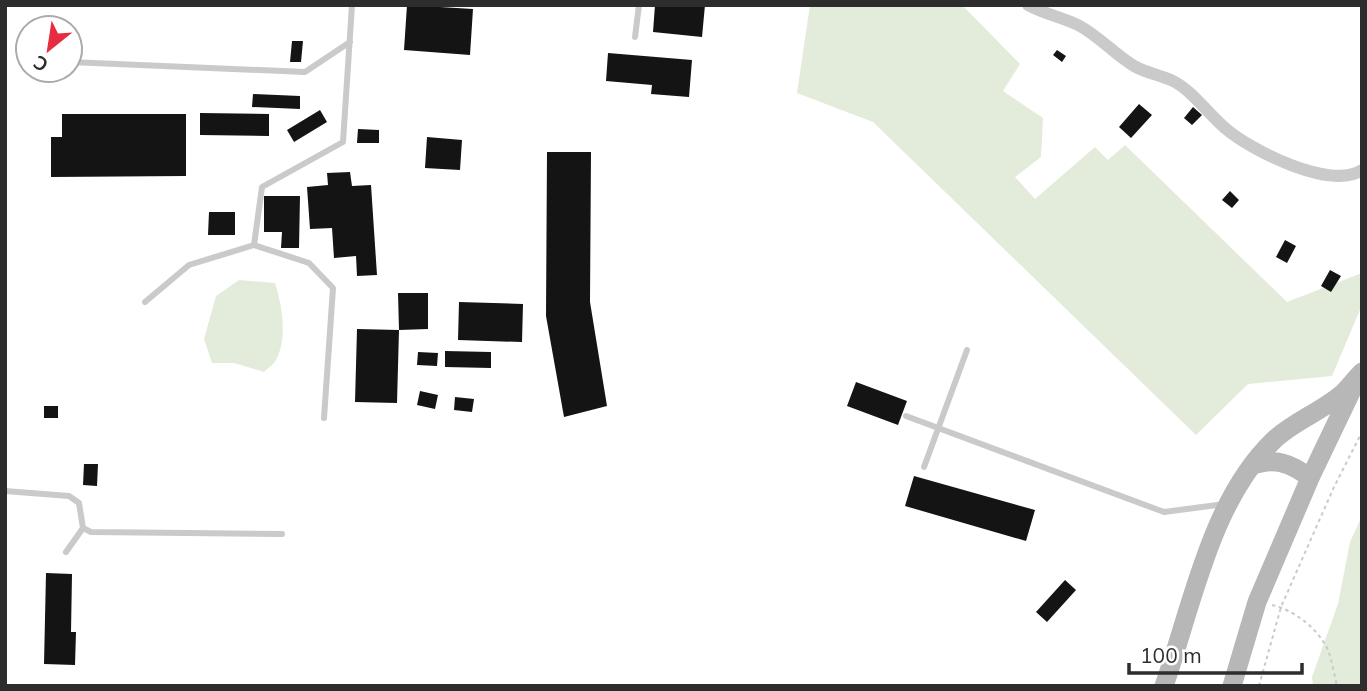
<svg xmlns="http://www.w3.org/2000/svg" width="1367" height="691" viewBox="0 0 1367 691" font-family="Mulish,sans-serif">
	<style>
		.green { fill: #e3ebda }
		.building { fill: #141414 }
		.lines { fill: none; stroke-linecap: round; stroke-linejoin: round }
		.path { stroke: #cacaca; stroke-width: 2; stroke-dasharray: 3.5 3.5; stroke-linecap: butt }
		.lane { stroke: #cacaca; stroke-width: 6 }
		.street { stroke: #cacaca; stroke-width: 12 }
		.secondary { stroke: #b7b7b7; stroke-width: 19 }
	</style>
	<rect width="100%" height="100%" fill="#fff"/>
	<path class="green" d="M810 5H962L1020 64 1003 91 1043 118 1041 157 1015 177 1035 199 1095 147 1108 160 1125 145 1287 302 1362 273V305L1332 376 1248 384 1196 435 873 122 797 93Z
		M239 280 275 283C282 306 288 337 276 360 274 364 268 368 264 372L234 363H212L204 339 216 296Z
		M1362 516V686H1313L1312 677 1338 604 1350 542Z"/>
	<path class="building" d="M407 5 473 9 470 55 404 50Z
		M655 5H705L702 37 653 32Z
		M292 41H303L301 62H290Z
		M1057 50 1066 56 1062 62 1053 55Z
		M608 53 692 60 689 97 651 94 652 85 606 81Z
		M253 94 300 96V109L252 107Z
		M1139 104 1152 115 1131 138 1119 127Z
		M1193 107 1202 115 1192 125 1184 118Z
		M320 110 327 122 294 142 287 130Z
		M200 113 269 114V136L200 135Z
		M62 114H186V176L51 177V137H62Z
		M358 129 379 130V143H357Z
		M427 137 462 140 460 170 425 168Z
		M547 152H591L590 302 607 406 564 417 546 316Z
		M350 172 352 186 371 185 377 275 357 276 356 256 334 258 332 228 310 229 307 187 328 185 327 173Z
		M1230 191 1239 200 1232 208 1222 200Z
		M264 196H300L299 248H281L282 232H264Z
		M209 212H235V235H208Z
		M1285 240 1296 246 1287 263 1276 257Z
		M1330 270 1341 276 1331 292 1321 286Z
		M398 293H428V329L399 330Z
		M459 302 523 304 522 342 458 340Z
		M357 329 399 330 397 403 355 402Z
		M445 351 491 352V368L445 367Z
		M418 352 438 353 437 366 417 365Z
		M856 382 907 401 898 425 847 406Z
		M420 391 438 395 435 409 417 405Z
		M455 397 474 399 472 412 454 410Z
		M44 406H58V418H44Z
		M84 464H98L97 486 83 485Z
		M914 476 1035 510 1026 541 905 506Z
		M46 573 72 574 71 632H76L75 665 44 664Z
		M1065 580 1076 590 1047 622 1036 612Z"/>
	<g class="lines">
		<path class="path" d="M1272 605C1294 610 1317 628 1327 648 1332 659 1334 674 1337 686
			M1259 686 1281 607 1334 487 1362 432"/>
		<path class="lane" d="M635 37 639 5
			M70 62 305 72 350 42
			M254 245 309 263 333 288 324 418
			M145 302 189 265 254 245 262 187 343 142 352 5
			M906 416 1164 512 1225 504
			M924 467 967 350
			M5 491 69 496 79 503 83 528 91 532 282 534
			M66 552 83 528"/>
		<path class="street" d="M1028 5C1044 14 1062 17 1078 25 1099 36 1114 54 1134 66 1146 73 1161 75 1173 81 1193 91 1208 114 1225 128 1250 150 1331 191 1362 170"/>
		<path class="secondary" d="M1251 466C1274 457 1291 463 1310 478
			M1164 686C1192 606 1211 500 1274 440 1294 421 1323 411 1344 392 1350 386 1356 378 1362 372
			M1232 686 1257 602 1310 478 1354 386"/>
	</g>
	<rect width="1367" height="691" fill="none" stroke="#2d2d2d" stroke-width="14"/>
	<g transform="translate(49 49) rotate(210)"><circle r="33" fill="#ffffff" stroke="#ababab" stroke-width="2"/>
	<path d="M0-5L12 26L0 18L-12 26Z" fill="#e72b40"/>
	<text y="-10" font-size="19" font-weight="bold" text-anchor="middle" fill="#2d2d2d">С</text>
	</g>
	<path d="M1129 663v10h173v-10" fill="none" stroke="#2d2d2d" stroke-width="3.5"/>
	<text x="1140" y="663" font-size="21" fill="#2d2d2d" stroke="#ffffff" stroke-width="5" paint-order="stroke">100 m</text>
</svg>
